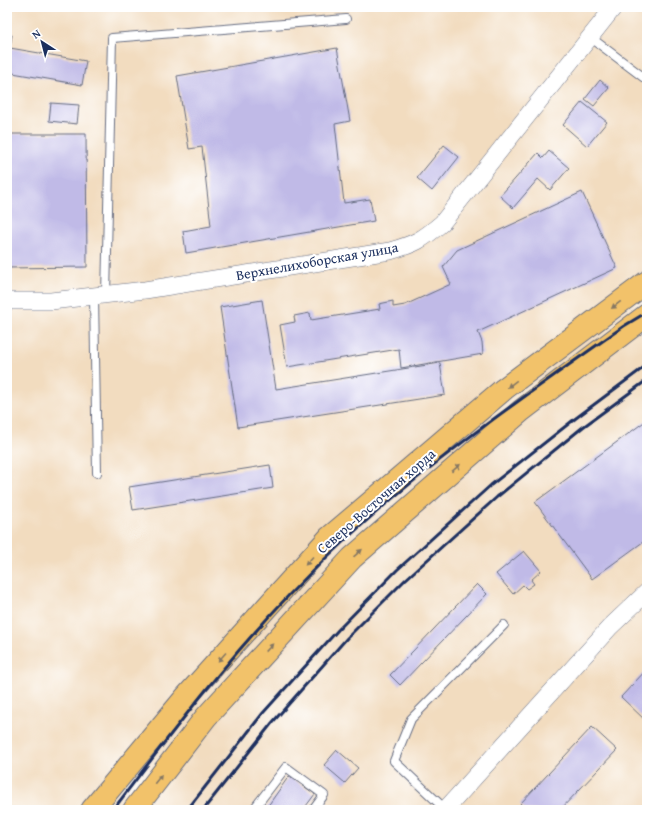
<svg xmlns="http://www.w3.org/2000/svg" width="654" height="817" viewBox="0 0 654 817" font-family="'Gentium Book Plus',serif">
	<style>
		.building { fill: #c0bae7 }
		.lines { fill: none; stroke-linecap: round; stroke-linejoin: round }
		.lane-casing { stroke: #666c80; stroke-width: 10 }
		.street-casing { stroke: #666c80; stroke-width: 18 }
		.primary-casing { stroke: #666c80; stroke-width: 24 }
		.lane { stroke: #fff; stroke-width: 8 }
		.street { stroke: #fff; stroke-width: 17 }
		.primary { stroke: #f2c26a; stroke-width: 22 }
		.rail { stroke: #1b2f5e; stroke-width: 3 }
		.oneway { fill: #867864 }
		.labels { text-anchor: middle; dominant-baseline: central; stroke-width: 4; stroke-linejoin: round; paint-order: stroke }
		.street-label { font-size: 14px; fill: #1b2f5e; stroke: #fff }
	</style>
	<rect width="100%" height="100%" fill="#fff"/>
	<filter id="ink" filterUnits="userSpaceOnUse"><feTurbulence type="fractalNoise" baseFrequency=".025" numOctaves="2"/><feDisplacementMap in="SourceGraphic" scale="8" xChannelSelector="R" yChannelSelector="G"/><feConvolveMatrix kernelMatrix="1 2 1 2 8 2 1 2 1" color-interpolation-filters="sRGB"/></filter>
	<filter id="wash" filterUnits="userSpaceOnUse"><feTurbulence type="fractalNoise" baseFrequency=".012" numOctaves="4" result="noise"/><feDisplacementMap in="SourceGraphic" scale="16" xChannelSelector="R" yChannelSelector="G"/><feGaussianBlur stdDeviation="0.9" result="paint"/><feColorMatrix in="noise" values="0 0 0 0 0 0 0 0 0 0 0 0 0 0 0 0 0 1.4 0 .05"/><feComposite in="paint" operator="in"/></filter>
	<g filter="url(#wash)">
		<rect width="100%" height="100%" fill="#f2dcbf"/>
		<g id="blocks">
			<path class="building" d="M7 34 12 35 10 48 86 61 82 85 7 72Z
				M337 48 350 121 335 124 344 203 370 199 374 221 186 253 183 231 211 226 202 147 189 149 177 76Z
				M600 80 609 88 594 106 585 99Z
				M582 102 607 122 587 146 563 125Z
				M51 103 79 105 77 124 49 121Z
				M7 134H86L87 267 7 268Z
				M444 145 459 157 432 191 417 178Z
				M549 151 569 168 550 190 538 179 513 208 500 196 538 153 543 158Z
				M582 192 617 268 478 332 482 342 483 354 401 368 399 349 287 367 280 325 295 322 294 316 310 313 311 320 380 309 379 304 393 301V307L405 305 451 284 443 267 457 250Z
				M262 300 276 389 440 363 445 395 238 427 220 307Z
				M647 420V539L592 579 535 502Z
				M270 465 273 488 133 510 129 487Z
				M524 551 541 571 531 580 534 584 527 589 523 585 513 594 496 574Z
				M477 584 487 594 400 685 390 675Z
				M647 669V722L621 697Z
				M592 727 617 750 560 810H526L520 804Z
				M337 750 358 768 345 783 324 765Z
				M289 776 315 794 303 810H265Z"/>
		</g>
	</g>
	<g filter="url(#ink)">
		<use href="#blocks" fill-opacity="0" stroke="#666c80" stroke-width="1"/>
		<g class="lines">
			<defs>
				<path id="lane" d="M590 37 647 80
					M106 295 112 38 346 19
					M94 296 97 473
					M253 810 286 767 324 795 313 810
					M446 810 394 761 411 719 504 625"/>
				<path id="street" d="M7 301H51L145 290 390 251C415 244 422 240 442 223L614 7
					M445 810 610 627 647 592"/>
				<path id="primary" d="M92 810 186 697 329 538 504 389 647 282
					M134 810 206 717 352 558 521 411 647 315"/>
			</defs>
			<use href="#lane" class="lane-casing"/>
			<use href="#street" class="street-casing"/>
			<use href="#primary" class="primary-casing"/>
			<use href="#lane" class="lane"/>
			<use href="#street" class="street"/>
			<use href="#primary" class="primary"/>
			<path class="rail" d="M113 810C180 721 248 632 329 555 419 469 523 397 624 326L647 312
				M187 810 263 713 338 630 397 570 491 485 576 418 647 365
				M203 810 272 723 347 638 405 580 497 497 583 427 647 380"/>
		</g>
		<defs><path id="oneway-solid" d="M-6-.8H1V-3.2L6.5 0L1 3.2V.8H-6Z"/></defs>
		<g class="oneway">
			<use href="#oneway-solid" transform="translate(616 305) rotate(143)"/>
			<use href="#oneway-solid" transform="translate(512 384) rotate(143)"/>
			<use href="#oneway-solid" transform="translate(456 468) rotate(-41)"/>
			<use href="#oneway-solid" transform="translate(358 553) rotate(-41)"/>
			<use href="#oneway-solid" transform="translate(309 561) rotate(132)"/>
			<use href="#oneway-solid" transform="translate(269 648) rotate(-47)"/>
			<use href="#oneway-solid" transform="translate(222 657) rotate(132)"/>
			<use href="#oneway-solid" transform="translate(158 779) rotate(-52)"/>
		</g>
	</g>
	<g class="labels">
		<g class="street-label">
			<text transform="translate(317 261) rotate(-10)">Верхнелихоборская улица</text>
			<text transform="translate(376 501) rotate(-41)">Северо-Восточная хорда</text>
		</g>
	</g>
	<rect width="654" height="817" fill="none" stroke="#fff" stroke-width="24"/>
	<g transform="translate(42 42) rotate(324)" stroke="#ffffff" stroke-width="3" paint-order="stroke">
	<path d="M0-3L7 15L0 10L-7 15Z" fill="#1b2f5e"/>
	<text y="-6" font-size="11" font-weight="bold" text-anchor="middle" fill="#1b2f5e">N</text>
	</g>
</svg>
